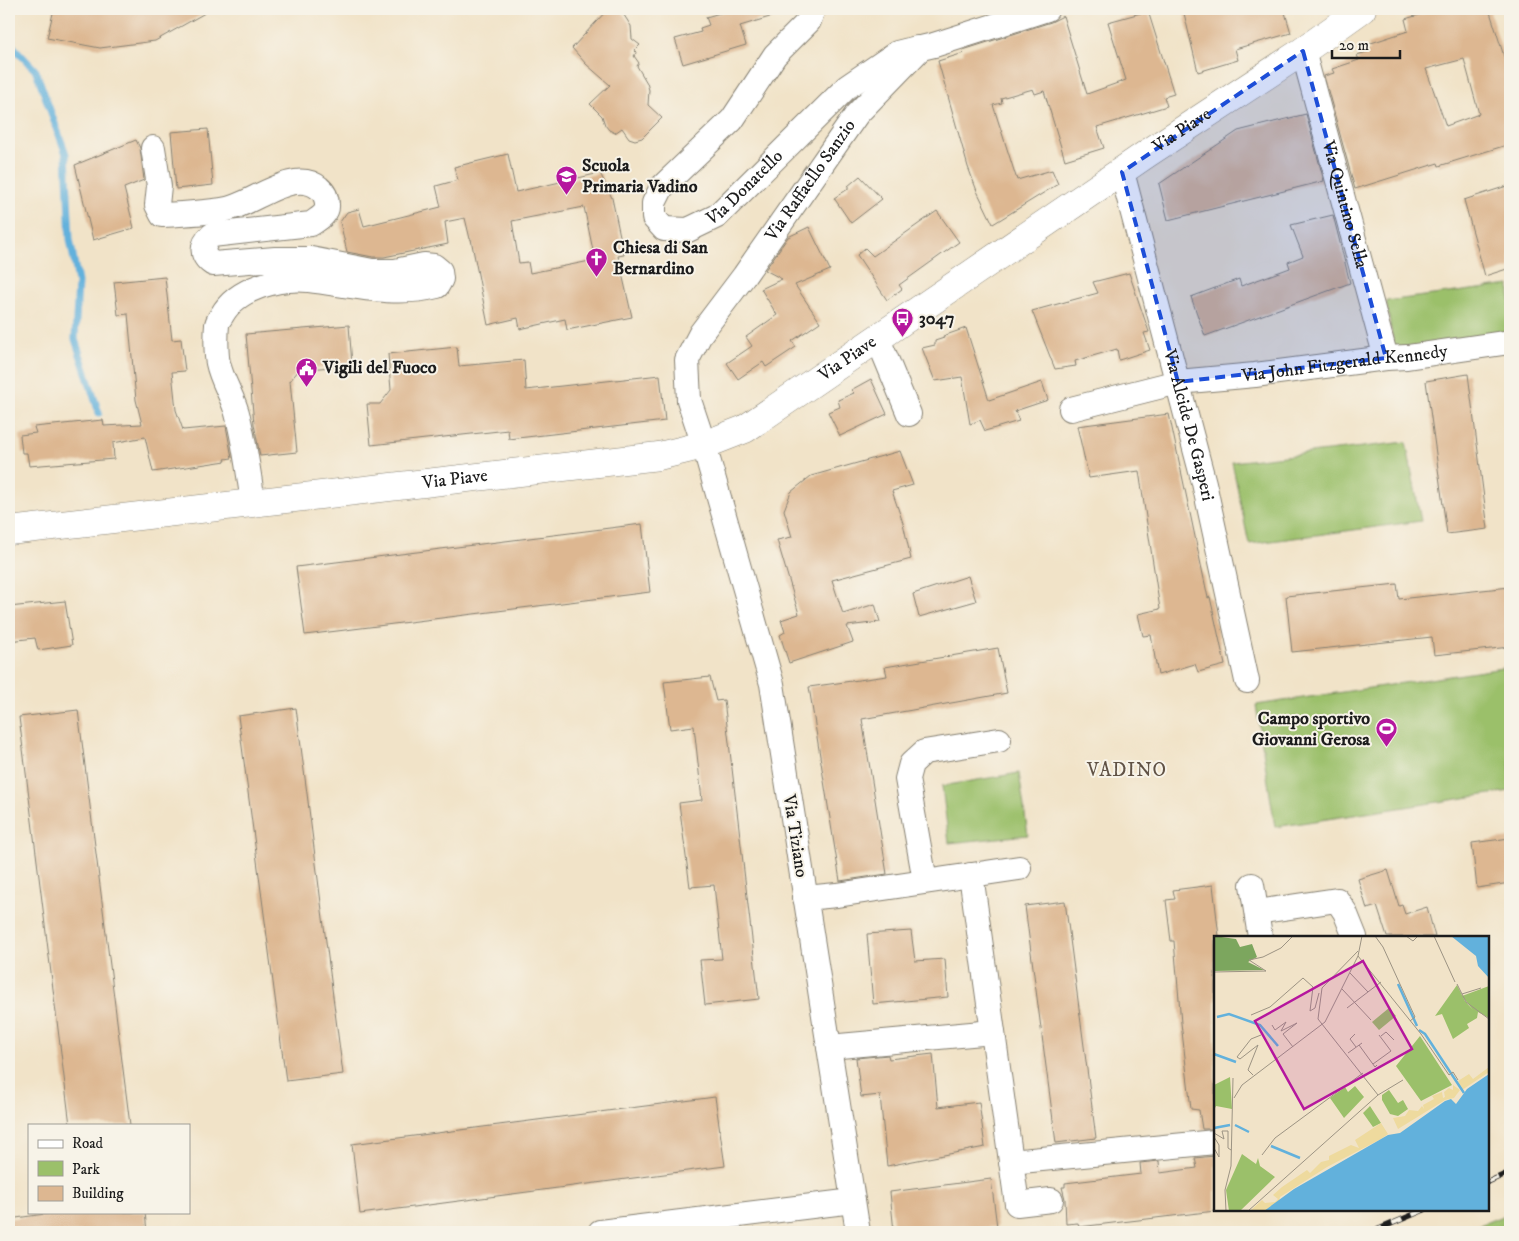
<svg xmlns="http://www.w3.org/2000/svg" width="1519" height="1241" viewBox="0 0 1519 1241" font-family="'IM FELL DW Pica',serif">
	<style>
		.green { fill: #9bc06a; stroke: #5c6e43 }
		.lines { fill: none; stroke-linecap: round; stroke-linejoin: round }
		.stream { stroke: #62b1dc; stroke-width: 7 }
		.building { fill: #ddb791; fill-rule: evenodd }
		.street-casing { stroke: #868072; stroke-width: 26 }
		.secondary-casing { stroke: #868072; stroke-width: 29 }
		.street { stroke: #fff; stroke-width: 24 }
		.secondary { stroke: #fff; stroke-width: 28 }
		.rail-casing { stroke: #1c1c1c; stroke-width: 5.5 }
		.rail { stroke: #f7f3e8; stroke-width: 4; stroke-dasharray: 11; stroke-linecap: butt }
		.marked { fill: #1d4ed8; fill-opacity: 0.2; stroke: #1d4ed8; stroke-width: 4; stroke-dasharray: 10 6; stroke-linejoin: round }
		.labels { text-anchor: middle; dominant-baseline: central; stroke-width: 4; stroke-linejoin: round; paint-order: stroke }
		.street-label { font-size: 18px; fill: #1c1c1c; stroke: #f7f3e8 }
		.poi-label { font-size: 18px; font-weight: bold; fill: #1c1c1c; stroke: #f7f3e8; text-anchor: start }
		.neighbourhood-label { font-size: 19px; letter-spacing: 1px; fill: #605245; stroke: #f7f3e8 }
		.inset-river { fill: none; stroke: #62b1dc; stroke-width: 2.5 }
		.inset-road { fill: none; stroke: #9c9383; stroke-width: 1 }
		.view { fill: #b5179e; fill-opacity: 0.15; stroke: #b5179e; stroke-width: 2.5 }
		.inset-edge { fill: none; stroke: #1c1c1c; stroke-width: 2.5 }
	</style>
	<rect width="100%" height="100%" fill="#f7f3e8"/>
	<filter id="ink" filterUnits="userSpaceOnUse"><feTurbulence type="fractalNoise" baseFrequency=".02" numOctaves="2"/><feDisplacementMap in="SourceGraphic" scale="10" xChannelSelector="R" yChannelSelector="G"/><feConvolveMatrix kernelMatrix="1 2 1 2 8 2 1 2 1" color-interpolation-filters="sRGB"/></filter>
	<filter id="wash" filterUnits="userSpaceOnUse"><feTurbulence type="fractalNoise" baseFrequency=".0096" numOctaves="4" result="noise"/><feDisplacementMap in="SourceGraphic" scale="20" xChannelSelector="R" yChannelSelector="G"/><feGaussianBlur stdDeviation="1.12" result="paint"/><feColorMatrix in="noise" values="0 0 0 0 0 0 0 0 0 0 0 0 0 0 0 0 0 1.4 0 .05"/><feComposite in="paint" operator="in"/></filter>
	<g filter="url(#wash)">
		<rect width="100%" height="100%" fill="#f1e3c8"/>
		<path class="green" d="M1510 285V336L1395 352 1386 301Z
			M1406 442 1421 521 1249 544 1232 462Z
			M1510 667V791L1275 827 1256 705Z
			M1019 773 1028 835 949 843 942 786Z
			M1510 1213V1232H1462Z"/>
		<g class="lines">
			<path class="stream" d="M9 42 36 71 66 154 70 239 78 282 75 339 99 413"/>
		</g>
		<g id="blocks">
			<path class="building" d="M54 9H212L155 41 100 48 47 38Z
				M608 9H620L631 26 632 39 640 45 635 50 636 53 634 56 639 63 637 66 647 83 649 90 648 105 662 118 642 138 635 140 629 138 622 128 615 133 609 130 605 125 602 116 590 104 610 85 586 64 572 48Z
				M734 9H782L783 13 740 26 746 45 683 64 675 39 701 32 700 28 709 25 706 17Z
				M1183 9H1284L1291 33 1235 49 1238 60 1198 72Z
				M1440 9H1489L1510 75V144L1439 166 1438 163 1355 189 1324 76 1334 73 1332 69 1359 60 1357 55 1370 51 1368 44 1408 31 1405 19ZM1464 59 1479 114 1446 126 1426 69Z
				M1148 11 1174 94 1164 97 1167 106 1097 127 1104 148 1065 160 1044 91 1035 94 1033 89 1001 98 1002 103 993 105 1017 180 1052 170 1058 184 993 224 977 191 968 167 938 61 964 53 963 50 1051 22 1063 16 1087 94 1126 80 1108 22Z
				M1306 114 1324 181 1168 220 1159 184 1238 131Z
				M208 129 213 185 176 189 171 132Z
				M136 140 140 148 144 180 124 188 134 228 93 240 75 165Z
				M508 154 516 192 600 173 612 198 624 255 618 256 632 317 567 330 565 319 520 329 518 318 488 325 471 239H470L465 218 445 222 448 244 384 257H373L347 252 340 222 347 212 359 209 364 226 441 207 436 186 458 180 454 167ZM584 207 595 260 530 273 528 262 519 263 512 221Z
				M860 176 882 199 851 223 834 198 848 189V186Z
				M1510 185V268L1485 276 1464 200Z
				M937 211 959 242 899 285 902 289 887 300 857 255 865 248 873 256Z
				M1333 215 1350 283 1205 336 1191 297 1239 279 1241 286 1290 268 1288 262 1303 256 1291 225Z
				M809 227 830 270 795 285 820 322 792 341 796 347 766 367 763 362 738 379 727 363 752 346 746 337 777 315 761 289 782 279 765 270 788 237Z
				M1129 273 1149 332 1144 333 1150 350 1119 360 1117 349 1075 361 1076 366 1055 369 1032 311 1098 293 1093 282Z
				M165 277 172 340 181 339 185 371 172 372 176 410 183 430 226 426 232 458 225 459 226 461 153 472 145 437 113 443 114 459 29 466 27 453H22L20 435 36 433 34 427 103 420 104 426 142 424 136 400 128 314 118 315 114 282Z
				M349 325 352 365 299 370 290 381 297 452 260 456 254 424 246 334Z
				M966 328 989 400 1042 382 1048 400 1015 411 1019 421 985 431 980 420 970 424 962 377 935 381 922 348 935 345V341L944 338 943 336Z
				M457 347 459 366 524 360 526 390 660 375 665 421 509 439 508 430 371 445 367 404H380L391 390 388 354Z
				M1468 374 1488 529 1447 534 1426 381Z
				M871 379 887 414 840 436 828 412 840 407 838 400 854 393 851 390Z
				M1169 414 1208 598 1210 597 1225 665 1198 672 1195 664 1158 675 1151 635 1143 636 1138 614 1160 609 1139 471 1089 478 1077 426Z
				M900 451 913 485 892 491 903 523 911 559 832 580 843 614 875 604 880 622 847 626 853 642 789 663 780 635 785 632 781 620 799 614 777 540 792 537 784 510 791 492 811 476Z
				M642 524 650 592 305 635 296 567Z
				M968 576 976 601 919 617 913 594Z
				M1397 584 1399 599 1510 587V647L1434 655 1432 637 1292 652 1286 596Z
				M65 601 72 645 38 650 35 638 9 641V607Z
				M998 648 1007 693 862 719 887 874 840 881 809 687 887 676 885 667Z
				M710 677 716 701 724 700 759 999 705 1005 700 960 722 959 714 885 690 887 679 803 702 800 694 726 670 729 664 682Z
				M296 708 343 1074 286 1081 238 716Z
				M78 710 130 1125H70L19 717Z
				M1510 838V883L1477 888 1472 843Z
				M1388 870 1399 906 1402 905 1405 914 1427 907 1435 937H1387L1377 906 1367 909 1358 879Z
				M1213 885 1219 937H1215V1129H1202L1199 1110 1191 1109 1181 1023 1174 941H1171L1166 900 1175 899 1173 890Z
				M1065 901 1096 1138 1056 1143 1025 906Z
				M911 931 915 961 945 959 948 997 873 1004 867 934Z
				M933 1054 938 1107 979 1102 985 1147 887 1166 880 1095 861 1097 856 1058 888 1055 889 1059Z
				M715 1097 725 1166 360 1214 352 1144Z
				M1215 1156V1211L1079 1227 1078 1223 1066 1224 1065 1199 1062 1187H1065V1183L1141 1174 1140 1163 1159 1161 1160 1173 1197 1168 1195 1158Z
				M991 1179 997 1227 979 1228V1231L969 1232H894L890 1192Z
				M59 1212H145L147 1232H9V1219Z"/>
		</g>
	</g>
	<g filter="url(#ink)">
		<use href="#blocks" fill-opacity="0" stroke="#868072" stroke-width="1"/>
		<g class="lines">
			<defs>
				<g id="street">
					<path id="s1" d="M813 9 809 21 775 55 732 120 662 187 654 203V218L664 229 688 230 717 216 847 87 897 53 917 48"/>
					<path id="s2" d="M1303 51 1386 358"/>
					<path d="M153 148 159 186 157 205 162 215C184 214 206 213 227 209 253 204 294 167 319 188 324 192 327 198 327 205 328 214 318 219 311 224L212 235C201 245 200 255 213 264L275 259H311L372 271H395L424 265 434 266 440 271 441 279 437 286C394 297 351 285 309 280 279 277 237 288 222 315 220 318 217 322 217 325 216 334 216 355 218 363 222 382 234 398 238 417 245 445 249 474 253 503"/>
					<path id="s3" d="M1122 172 1204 483 1247 681"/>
					<path d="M878 339 909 414"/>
					<path id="s4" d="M1071 409 1178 382 1255 375 1386 358 1407 357 1510 342"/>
					<path d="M971 875 1017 1204 1051 1200"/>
					<path d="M925 881 907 779 911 764 924 752 999 740"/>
					<path d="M1252 885 1260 937"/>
					<path d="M805 898 837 895 1019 868"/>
					<path d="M1257 912 1337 900 1345 912 1355 937"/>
					<path d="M829 1047 993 1032"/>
					<path d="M1011 1162 1215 1142"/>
					<path d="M600 1232 853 1201"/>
					<path id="s5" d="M858 1232 772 684 704 445 689 400 687 360 701 333 744 276 857 114 921 48 934 45 1047 9"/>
				</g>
				<g id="secondary">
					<path id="s6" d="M9 531 659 456 704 445 745 429 1148 153 1303 51 1362 9"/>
				</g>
			</defs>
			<use href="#street" class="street-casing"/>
			<use href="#secondary" class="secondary-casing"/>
			<use href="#street" class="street"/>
			<use href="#secondary" class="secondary"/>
			<defs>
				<path id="rail" d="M1488 1182 1510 1172
					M1372 1232 1424 1210"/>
			</defs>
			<use href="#rail" class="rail-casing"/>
			<use href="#rail" class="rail"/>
		</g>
	</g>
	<path class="marked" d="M1303 51 1386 358 1178 382 1122 172Z"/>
	<defs>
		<symbol id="school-pin" viewBox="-11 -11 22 30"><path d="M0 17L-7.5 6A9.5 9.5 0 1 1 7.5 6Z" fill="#b5179e" stroke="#f7f3e8"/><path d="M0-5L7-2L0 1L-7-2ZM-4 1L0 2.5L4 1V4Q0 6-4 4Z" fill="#fff"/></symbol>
		<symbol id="church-pin" viewBox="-11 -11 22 30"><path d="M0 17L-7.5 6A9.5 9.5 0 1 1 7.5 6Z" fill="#b5179e" stroke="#f7f3e8"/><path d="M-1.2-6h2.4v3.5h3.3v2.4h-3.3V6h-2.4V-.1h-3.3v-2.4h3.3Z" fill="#fff"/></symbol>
		<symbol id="bus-pin" viewBox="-11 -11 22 30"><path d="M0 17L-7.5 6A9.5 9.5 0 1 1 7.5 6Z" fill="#b5179e" stroke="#f7f3e8"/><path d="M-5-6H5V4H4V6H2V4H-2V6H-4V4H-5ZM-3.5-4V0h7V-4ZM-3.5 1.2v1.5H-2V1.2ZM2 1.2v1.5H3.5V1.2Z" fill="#fff"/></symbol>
		<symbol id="civic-pin" viewBox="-11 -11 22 30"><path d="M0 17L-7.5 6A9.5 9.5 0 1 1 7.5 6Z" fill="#b5179e" stroke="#f7f3e8"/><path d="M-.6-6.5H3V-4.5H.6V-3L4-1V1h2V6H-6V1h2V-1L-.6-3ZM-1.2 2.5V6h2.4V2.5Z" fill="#fff"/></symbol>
		<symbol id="stadium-pin" viewBox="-11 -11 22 30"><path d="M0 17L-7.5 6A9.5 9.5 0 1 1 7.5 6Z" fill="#b5179e" stroke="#f7f3e8"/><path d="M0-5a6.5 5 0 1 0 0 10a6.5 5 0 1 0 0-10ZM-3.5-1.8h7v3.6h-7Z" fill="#fff"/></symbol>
	</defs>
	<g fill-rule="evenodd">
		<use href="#school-pin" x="554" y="164" width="25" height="34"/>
		<use href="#church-pin" x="584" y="246" width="25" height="34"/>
		<use href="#bus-pin" x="890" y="306" width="25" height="34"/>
		<use href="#civic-pin" x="294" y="356" width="25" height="34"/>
		<use href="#stadium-pin" x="1374" y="716" width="25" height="34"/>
	</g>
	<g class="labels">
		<g class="street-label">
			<text stroke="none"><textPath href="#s6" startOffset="1274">Via Piave</textPath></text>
			<text stroke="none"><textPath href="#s5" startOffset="1109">Via Raffaello Sanzio</textPath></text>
			<text stroke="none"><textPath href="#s1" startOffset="379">Via Donatello</textPath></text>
			<text stroke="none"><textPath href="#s2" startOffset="159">Via Quintino Sella</textPath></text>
			<text stroke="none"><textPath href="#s6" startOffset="869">Via Piave</textPath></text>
			<text stroke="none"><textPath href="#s4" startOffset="278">Via John Fitzgerald Kennedy</textPath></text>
			<text stroke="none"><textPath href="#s3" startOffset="262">Via Alcide De Gasperi</textPath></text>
			<text stroke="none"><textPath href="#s6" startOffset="449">Via Piave</textPath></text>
			<text transform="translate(795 836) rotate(81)">Via Tiziano</text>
		</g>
		<g class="poi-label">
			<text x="582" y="166">Scuola<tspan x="582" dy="21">Primaria Vadino</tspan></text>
			<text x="613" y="248">Chiesa di San<tspan x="613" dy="21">Bernardino</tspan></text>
			<text x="919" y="319">3047</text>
			<text x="323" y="368">Vigili del Fuoco</text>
			<text x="1370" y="719" text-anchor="end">Campo sportivo<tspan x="1370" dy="21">Giovanni Gerosa</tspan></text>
		</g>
		<g class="neighbourhood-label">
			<text x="1127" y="770">VADINO</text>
		</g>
	</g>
	<g transform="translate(1214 936)">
		<rect width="275" height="275" fill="#f1e3c8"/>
		<path d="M243 49 251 65 259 74 248 60 275 50V82L264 76 263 82 253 88 255 92 239 103 228 78 221 80ZM175 72 182 80 165 94 158 86ZM206 100 238 149 207 165 182 130ZM16 141 18 173 2 170 0 174V149ZM141 150 150 161 130 182 116 162 131 151 134 156ZM175 154 184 167 189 164 194 173 184 180 176 178 168 164V159ZM156 170 167 187 159 191 149 177ZM28 218 42 228 44 222 46 230 61 241 26 275H15L12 254Z" fill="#9bc06a"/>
		<path d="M0 0 22 3 26 11 38 8 43 21 34 26 50 34 0 35Z" fill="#7ca65e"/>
		<path d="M275 131V136L248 154 244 145 255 138 259 143ZM239 149 246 154 240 162 231 164 184 193 179 182 191 180 195 174 204 175 208 170 210 173 209 169 220 163 218 160 228 156 229 162 231 161 230 156 235 152 239 154ZM167 187 174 198 167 203 113 231 66 261 65 266 53 275H36L48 264 51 267 61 266 64 263 59 259 68 251 93 234 96 237 107 226 115 224V220L137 209 145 212 141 204Z" fill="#eeda9e"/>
		<path d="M237 0H275V42L264 30 262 20ZM275 138V275H50L80 253 174 199 186 197 231 165 237 163 242 168 253 153Z" fill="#62b1dc"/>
		<path class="inset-river" d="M184 48 203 90M3 81 15 78 46 89 64 110M205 94 211 98 250 157M0 118 22 126M21 189 35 196M0 192 16 189M57 210 86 222"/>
		<path class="inset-road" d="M161 0 169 11 201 81 196 85M192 0 199 5 204 0M220 0 241 46M144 15 108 52 104 83 164 159M144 20 207 98 235 139 239 136 244 144M52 35 35 24 49 21 67 12 79 0M0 36 52 35M136 37 154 56M243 48 252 66 275 83M128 53 157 84M248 58 267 52M133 72 167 46M37 79 56 71 89 42 99 51 96 75 101 72 105 57M58 89 61 94 72 86 67 95 83 87 69 98 79 111M141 98 136 103 142 111M167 100 172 96 180 104M145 109 161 131 163 129M134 117 148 107M159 128 177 115 165 99M39 139 34 134 44 109 26 123 23 121 37 103 47 99M164 159 189 144M20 162 28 149 111 86 144 20 148 0M0 197 10 203 8 195H14V212L17 214M0 201 5 209V221L0 212M48 219 61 202 149 137M12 275 11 254 17 230 19 142M34 275 164 159"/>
		<path class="view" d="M149 25 198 113 90 173 41 85Z"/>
		<rect width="275" height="275" class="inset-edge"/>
	</g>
	<rect width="1519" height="1241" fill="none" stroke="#f7f3e8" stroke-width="30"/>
	<rect x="28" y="1124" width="162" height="90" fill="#f7f3e8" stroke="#9f9d96"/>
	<rect x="38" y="1140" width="25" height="8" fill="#ffffff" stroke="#9f9d96"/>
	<text x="72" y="1148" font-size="15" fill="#1c1c1c">Road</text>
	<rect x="38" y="1161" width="25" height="15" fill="#9bc06a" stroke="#9f9d96"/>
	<text x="72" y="1174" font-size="15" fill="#1c1c1c">Park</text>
	<rect x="38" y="1186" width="25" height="15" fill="#ddb791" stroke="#9f9d96"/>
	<text x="72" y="1198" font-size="15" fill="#1c1c1c">Building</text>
	<path d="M1332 50v8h68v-8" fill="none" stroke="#1c1c1c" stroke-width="2.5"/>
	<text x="1339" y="50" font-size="15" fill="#1c1c1c" stroke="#f7f3e8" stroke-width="4" paint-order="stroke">20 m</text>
</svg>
